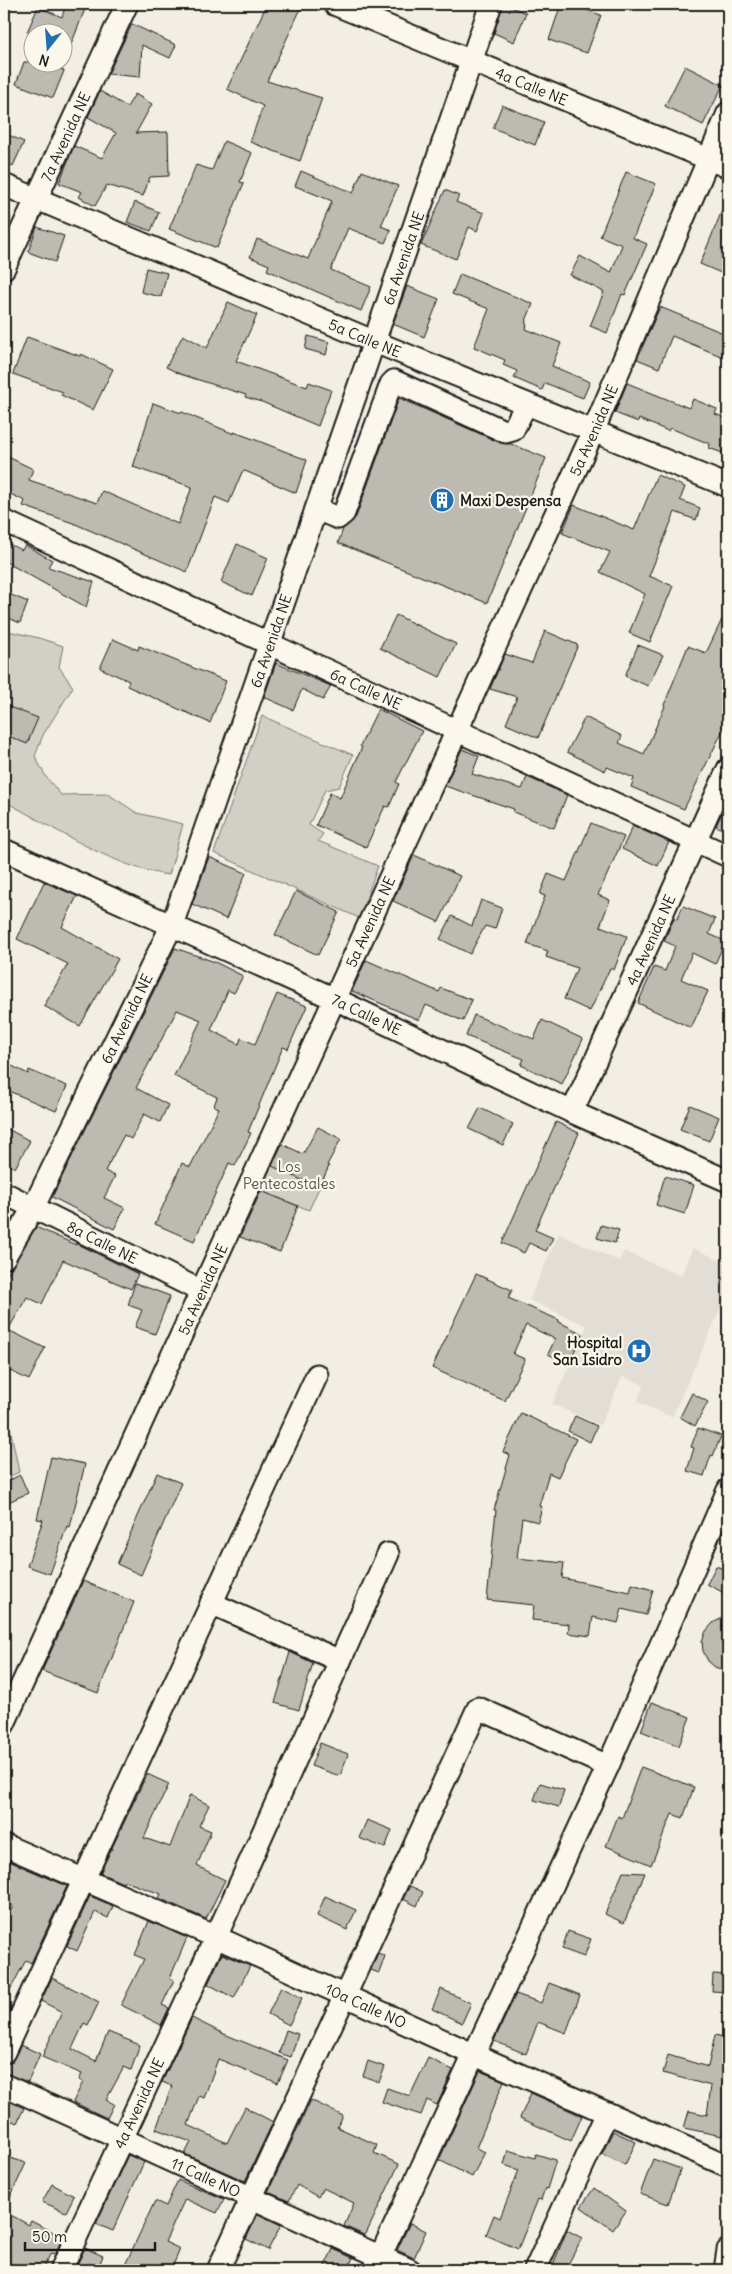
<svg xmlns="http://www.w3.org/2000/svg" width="732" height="2274" viewBox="0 0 732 2274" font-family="Delius,sans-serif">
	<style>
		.built { fill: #e2ded5 }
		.green { fill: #d2cfc6; stroke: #777671 }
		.building { fill: #bdbab1; stroke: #1c1c1c }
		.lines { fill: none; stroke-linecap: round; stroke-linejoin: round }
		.minor-casing { stroke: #1c1c1c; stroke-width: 25 }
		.minor { stroke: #fbf7ec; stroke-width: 21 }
		.labels { text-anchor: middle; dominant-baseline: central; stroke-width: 4.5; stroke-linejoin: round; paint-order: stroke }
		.street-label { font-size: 15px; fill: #1c1c1c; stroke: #fbf7ec }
		.poi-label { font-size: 15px; font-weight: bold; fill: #1c1c1c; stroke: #fbf7ec; text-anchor: start }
		.park-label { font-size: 15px; fill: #53524f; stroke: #fbf7ec }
	</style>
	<rect width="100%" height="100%" fill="#f2eee4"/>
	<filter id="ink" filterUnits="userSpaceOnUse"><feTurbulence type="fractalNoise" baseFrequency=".02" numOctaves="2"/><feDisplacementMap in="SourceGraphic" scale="10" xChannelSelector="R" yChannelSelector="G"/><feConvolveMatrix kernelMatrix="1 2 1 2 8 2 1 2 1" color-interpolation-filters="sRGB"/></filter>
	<g filter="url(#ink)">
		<path class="built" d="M559 1234 619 1261 624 1251 681 1276 693 1248 728 1264V1292L672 1417 637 1402 644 1385 623 1376 600 1425 552 1404 587 1326 529 1300Z"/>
		<path class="green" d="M4 630 39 638 63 646 59 667 73 687 43 735 35 756 46 777 61 795 108 794 137 813 183 824 169 875C116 869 51 826 4 801V771L7 762 4 760Z
			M262 716 353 755 339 787 325 790 309 825 323 834 318 841 378 866 359 918 214 853Z
			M275 1142 329 1166 309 1210 254 1188Z
			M4 1408 8 1417 19 1472 4 1479Z"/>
		<path class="building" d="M66 4H87L63 65 62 32H27L38 7 62 17Z
			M267 4H303L267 81 322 98 300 161 250 142 263 106 227 89Z
			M503 4 526 13 514 42 494 33Z
			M561 4H569L601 15 587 53 549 40Z
			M132 24 176 45 170 58 142 45 140 77 108 74Z
			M24 62H49L64 71 53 98 16 84Z
			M685 66 723 85 703 125 665 106Z
			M100 91 127 107 135 94 152 104 136 133 168 132 169 176 150 177 143 196 107 185 95 206 79 197 82 192 59 183 74 146 102 158 116 133 88 117Z
			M502 105 544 122 535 145 493 128Z
			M4 133 24 142 13 166 4 161Z
			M224 141 252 153 240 182 244 183 217 248 169 229 196 165 212 170Z
			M301 171 353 193 362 171 398 186 381 226 391 230 385 243 348 228 331 270 371 287 361 311 267 270 269 265 250 257 257 239 308 259 332 201 295 186Z
			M626 172 656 184 633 238 647 244 625 295 622 294 607 333 590 326 604 292 570 275 580 256 611 273 622 245 600 236Z
			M445 190 459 196 456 202 484 213 477 231 469 227 456 259 421 245Z
			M728 196V276L700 264Z
			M135 202 159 212 151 231 127 222Z
			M37 227 64 236 55 262 28 252Z
			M146 268 167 273 161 297 141 292Z
			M460 274 533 304 525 323 527 324 526 329 561 343 552 366 590 382 583 398 545 383 542 390 514 378 517 371 503 365 505 360 474 347 489 309 452 294Z
			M407 286 439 299 424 337 393 324Z
			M228 302 257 315 236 361 307 387 309 382 331 390 318 426 262 402 245 397 246 395 180 374 166 367 183 335 207 348Z
			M660 307 728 335V359L672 336 659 368 637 359Z
			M308 336 329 342 326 355 305 349Z
			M27 337 80 356 81 354 113 369 93 410 61 395 63 392 13 374Z
			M627 383 689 408 693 399 717 409 715 414 728 419V455L709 448 710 444 670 428 668 431 639 419 638 422 615 413Z
			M399 398 501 443 511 444 546 458 487 603 338 543 343 529 356 517Z
			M153 403 181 413 182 412 234 434V432L256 440 307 460 296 493 245 471 242 472 229 503 215 497 187 572 73 523 23 506 25 501 4 491V455L33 469 29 480 97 503 102 491 178 524 192 487 133 467Z
			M657 475 685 487 680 500 700 508 696 520 675 512 649 576 673 586 650 642 629 633 645 594 600 572 610 552 562 533 574 505 634 530Z
			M4 542 22 550 25 545 52 560 48 567 94 582 86 607 4 561Z
			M237 544 268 558 252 596 221 582Z
			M4 592 28 602 20 623 4 616Z
			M728 607V720L684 809 631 787 634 778 607 767 605 771 567 752 585 717 622 736 619 743 644 754 665 706 664 705 688 646 706 653Z
			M396 615 456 644 440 677 380 648Z
			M545 631 578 645 538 738 506 724 517 697 490 689 505 654 532 663Z
			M113 639 138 650 139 646 226 681 210 723 127 686 129 681 100 668Z
			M638 645 663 655 648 686 625 676Z
			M276 663 331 686 323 700 302 689 293 710 264 697Z
			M4 705 38 718 27 744 4 734Z
			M378 709 422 731 396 782 399 784 389 807 385 806 366 847 316 825 330 793 340 798 362 747 360 746Z
			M462 749 479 756 472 774 522 789 527 777 567 795 554 828 513 812 514 809 445 786Z
			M728 799V832L716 826Z
			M591 823 624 837 598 895 610 900 600 926 627 936 614 970 610 968 590 1011 564 999 577 968 546 957 548 951 527 944 545 896 540 894 548 874 566 881Z
			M633 826 669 842 658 866 622 849Z
			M414 855 460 876 439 922 393 901Z
			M209 857 246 873 226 919 192 904Z
			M44 882 77 896 62 927 118 959 80 1026 44 1006 68 964 17 939Z
			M296 891 339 912 318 955 275 935Z
			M481 900 502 908 495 929 485 926 470 954 440 939 452 916 472 926Z
			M683 906 715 919 709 934 725 941 715 964 692 953 681 979 708 991 691 1028 638 1003 654 967 665 971 675 946 664 941 674 918 677 919Z
			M175 948 215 962 243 976 234 993 228 990 211 1030 239 1044 241 1038 255 1044 277 994 307 1006 288 1049 283 1047 248 1132 251 1133 235 1166 229 1163 194 1241 155 1224 182 1163 190 1167 219 1108 214 1106 217 1097 174 1076 201 1020 177 1010 136 1088 168 1105 160 1122 144 1114 131 1139 124 1135 105 1171 115 1176 104 1198 125 1208 114 1229 52 1197Z
			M366 960 439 992 441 988 472 1000 463 1021 426 1005 419 1020 352 991Z
			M474 1015 534 1039 542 1020 583 1039 562 1084 521 1065 524 1059 466 1036Z
			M4 1062 28 1074 29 1070 67 1086 56 1111 4 1089Z
			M690 1105 719 1117 709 1141 680 1129Z
			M480 1108 513 1124 503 1145 469 1129Z
			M556 1122 579 1133 535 1230 553 1238 546 1251 529 1243 524 1253 502 1243Z
			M4 1127 30 1141 15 1168 4 1162Z
			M318 1127 341 1139 327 1165 329 1166 319 1188 272 1166 282 1144 303 1154Z
			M665 1176 694 1185 685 1214 656 1205Z
			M261 1191 298 1206 280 1252 240 1237Z
			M601 1225 619 1230 615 1243 597 1238Z
			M36 1227 76 1245V1243L138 1274 131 1289 63 1260 42 1304 27 1297 8 1330 45 1348 29 1380 4 1368V1280Z
			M476 1274 512 1290 508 1298 559 1320V1322L583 1334 568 1364 548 1354 555 1339 526 1325 513 1354 525 1359 505 1401 432 1368Z
			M135 1283 170 1296 155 1334 135 1327 142 1310 128 1305Z
			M692 1393 708 1402 695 1426 680 1417Z
			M521 1413 576 1439 558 1477 549 1473 539 1506 542 1507 538 1522 522 1518 517 1558 564 1563 562 1578 630 1592 632 1584 653 1590 646 1615 622 1609 618 1623 593 1617 590 1636 568 1633 569 1624 532 1620 534 1605 487 1600 496 1510H494L510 1455 503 1452Z
			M575 1416 597 1426 590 1442 568 1431Z
			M698 1428 721 1436 713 1456 711 1455 704 1476 687 1471 694 1448 691 1447Z
			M51 1457 85 1464 70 1527 67 1526 50 1574 27 1566 43 1520 37 1519Z
			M157 1473 181 1483 141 1575 117 1564Z
			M20 1475 28 1493 4 1504V1483Z
			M716 1566 728 1571V1595L707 1584Z
			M83 1581 134 1602 98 1693 42 1671Z
			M728 1615V1672L715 1667 708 1661 703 1651 702 1641 706 1631 713 1623Z
			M290 1652 313 1663 299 1710 275 1703Z
			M652 1702 690 1717 679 1746 641 1731Z
			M320 1743 348 1754 340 1776 311 1766Z
			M641 1767 694 1787 683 1818 672 1814 651 1865 606 1846 618 1816 622 1818Z
			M147 1774 169 1784 144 1838 170 1847 190 1795 209 1805 199 1826 211 1831 197 1866 225 1880 206 1919 159 1898 161 1894 124 1881 123 1883 100 1873Z
			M540 1783 564 1790 559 1807 534 1800Z
			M367 1820 392 1830 385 1848 359 1838Z
			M4 1859 67 1886 31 1963 26 1960 4 2001V1923L13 1906 4 1902Z
			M623 1872 645 1873 624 1923 605 1914Z
			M410 1886 423 1892 417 1906 403 1899Z
			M90 1896 113 1906 108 1918 95 1912 77 1951 67 1946Z
			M325 1896 356 1910 347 1930 317 1916Z
			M149 1921 187 1938 170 1978 174 1980 162 2005 169 2008 161 2025 121 2005 144 1959 135 1955Z
			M568 1931 591 1939 584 1957 562 1949Z
			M378 1953 385 1956 379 1973 371 1970Z
			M222 1954 250 1966 234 1998 208 1984Z
			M713 1974 728 1975V1992L712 1991Z
			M52 1978 99 2002 88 2025 84 2023 72 2049 96 2061 108 2032 140 2045 131 2070 124 2067 106 2100 114 2104 107 2118 73 2102 83 2082 79 2080 82 2074 42 2057 62 2012 41 2001Z
			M549 1983 580 1995 566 2033 538 2022 526 2054 494 2041 516 1994 541 2003Z
			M281 1987 302 1998 289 2025 268 2014Z
			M441 1989 471 2003 462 2023 432 2009Z
			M192 2018 224 2034 288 2060 278 2083 218 2059 204 2098 199 2096 188 2125 227 2143 245 2107 273 2122 245 2181 185 2154 191 2142 156 2129 172 2086 162 2082Z
			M286 2030 298 2034 291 2057 279 2053Z
			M715 2035 728 2038V2059L722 2087 728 2088V2104L722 2136 684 2128 689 2111 707 2115 711 2086 663 2073 668 2055 708 2067Z
			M21 2045 40 2054 28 2082 4 2073 5 2064 12 2062Z
			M428 2058 453 2070 437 2105 427 2100 421 2115 382 2102 387 2088 410 2096Z
			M368 2061 385 2067 379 2082 363 2076Z
			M480 2071 504 2081 476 2148 485 2152 472 2177 439 2160Z
			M531 2093 582 2116 571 2141 520 2118Z
			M4 2099 24 2108 17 2123 10 2120 4 2135Z
			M311 2100 343 2116 337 2127 377 2145 374 2153 399 2164 366 2234 364 2235 344 2226 354 2203 323 2188 318 2197 297 2185 289 2201 268 2192Z
			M613 2131 636 2142 625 2165 602 2154Z
			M508 2150 535 2158 536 2154 556 2160 547 2189 545 2188 541 2200 538 2199 518 2249 486 2235 494 2215 500 2218 519 2170 504 2165Z
			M128 2155 144 2162 113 2231 96 2224Z
			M4 2156 26 2163 4 2211Z
			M653 2159 681 2169 668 2204 640 2194Z
			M178 2180 224 2199 217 2213 185 2199 165 2242 180 2249 171 2270H136L125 2265 155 2201 166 2206Z
			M52 2184 74 2196 66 2212 42 2202Z
			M594 2188 626 2211 613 2230 581 2207Z
			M9 2214 29 2225 31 2221 63 2237 55 2254 51 2253 42 2270H4V2225Z
			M258 2214 281 2225 268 2250 246 2239Z
			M410 2223 426 2231 414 2258 397 2250Z
			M567 2230 582 2238 565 2270H551Z
			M85 2248 103 2256 97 2270H87L77 2265Z
			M333 2249 353 2258 347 2270H323Z"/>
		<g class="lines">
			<defs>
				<g id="minor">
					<path id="s1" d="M334 4 728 167"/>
					<path id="s2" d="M4 185 375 342 728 486"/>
					<path id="s3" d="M4 268 127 4"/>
					<path d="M316 509 338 518 344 513 391 384 394 381 506 432 513 430 526 404"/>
					<path id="s4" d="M4 521 728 856"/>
					<path id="s5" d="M4 850 335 999 572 1112 728 1181"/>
					<path id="s6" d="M572 1112 728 769"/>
					<path id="s7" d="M4 1193 201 1291"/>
					<path id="s8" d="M4 1258 33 1208 172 925 491 4"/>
					<path d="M211 1603 340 1661"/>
					<path id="s9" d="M4 1724 593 432 728 113"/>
					<path id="s10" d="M4 1845 216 1937 475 2055 728 2166"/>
					<path d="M4 2052 317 1375"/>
					<path id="s11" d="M4 2085 410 2270"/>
					<path id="s12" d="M61 2270 216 1937 388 1554"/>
					<path d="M218 2270 478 1708 608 1766"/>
					<path d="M374 2270 608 1766 728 1490"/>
					<path d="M535 2270 607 2113"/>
					<path d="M725 2270 728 2250"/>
				</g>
			</defs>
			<use href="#minor" class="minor-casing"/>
			<use href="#minor" class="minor"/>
		</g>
	</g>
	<defs>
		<symbol id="building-disc" viewBox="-11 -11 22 22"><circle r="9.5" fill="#1f6fb2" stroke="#fbf7ec"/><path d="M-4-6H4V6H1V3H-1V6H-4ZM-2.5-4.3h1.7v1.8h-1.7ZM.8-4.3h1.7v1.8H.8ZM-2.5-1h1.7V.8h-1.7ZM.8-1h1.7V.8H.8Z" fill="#fff"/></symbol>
		<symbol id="hospital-disc" viewBox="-11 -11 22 22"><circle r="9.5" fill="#1f6fb2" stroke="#fbf7ec"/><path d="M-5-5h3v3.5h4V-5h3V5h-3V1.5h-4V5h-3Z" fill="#fff"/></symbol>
	</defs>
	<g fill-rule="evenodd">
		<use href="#building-disc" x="428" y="486" width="28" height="28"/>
		<use href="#hospital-disc" x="625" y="1337" width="28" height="28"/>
	</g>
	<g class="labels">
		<g class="street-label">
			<text stroke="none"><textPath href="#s1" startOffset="214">4a Calle NE</textPath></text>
			<text stroke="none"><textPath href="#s3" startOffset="145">7a Avenida NE</textPath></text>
			<text stroke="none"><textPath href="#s8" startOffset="1079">6a Avenida NE</textPath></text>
			<text stroke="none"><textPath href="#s2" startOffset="392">5a Calle NE</textPath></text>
			<text stroke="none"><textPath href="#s9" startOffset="1422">5a Avenida NE</textPath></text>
			<text stroke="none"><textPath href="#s8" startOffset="674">6a Avenida NE</textPath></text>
			<text stroke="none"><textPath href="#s4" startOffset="399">6a Calle NE</textPath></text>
			<text stroke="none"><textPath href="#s9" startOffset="882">5a Avenida NE</textPath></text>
			<text stroke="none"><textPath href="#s6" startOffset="189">4a Avenida NE</textPath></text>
			<text stroke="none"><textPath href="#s5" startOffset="398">7a Calle NE</textPath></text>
			<text stroke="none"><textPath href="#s8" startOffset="269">6a Avenida NE</textPath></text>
			<text stroke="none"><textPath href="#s7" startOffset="110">8a Calle NE</textPath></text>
			<text stroke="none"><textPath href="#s9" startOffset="478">5a Avenida NE</textPath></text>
			<text stroke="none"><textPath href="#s10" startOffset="396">10a Calle NO</textPath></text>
			<text stroke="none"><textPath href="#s12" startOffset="184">4a Avenida NE</textPath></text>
			<text stroke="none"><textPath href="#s11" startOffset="222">11 Calle NO</textPath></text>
		</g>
		<g class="poi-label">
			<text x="460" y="500">Maxi Despensa</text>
			<text x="622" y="1342" text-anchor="end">Hospital<tspan x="622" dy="17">San Isidro</tspan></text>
		</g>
		<g class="park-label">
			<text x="289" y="1166">Los<tspan x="289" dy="17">Pentecostales</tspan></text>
		</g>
	</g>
	<rect width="732" height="2274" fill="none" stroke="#fbf7ec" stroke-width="20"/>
	<rect x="10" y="10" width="712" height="2254" fill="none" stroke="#1c1c1c" stroke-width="2" filter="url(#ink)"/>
	<g transform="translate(48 48) rotate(197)"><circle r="24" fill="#fbf7ec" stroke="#a29f99"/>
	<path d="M0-4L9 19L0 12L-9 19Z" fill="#1f6fb2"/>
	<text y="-8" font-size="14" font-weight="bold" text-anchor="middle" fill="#1c1c1c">N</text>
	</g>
	<path d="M25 2242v8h130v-8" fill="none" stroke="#1c1c1c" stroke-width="2.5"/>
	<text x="32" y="2242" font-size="15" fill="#1c1c1c" stroke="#fbf7ec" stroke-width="4" paint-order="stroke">50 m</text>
</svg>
